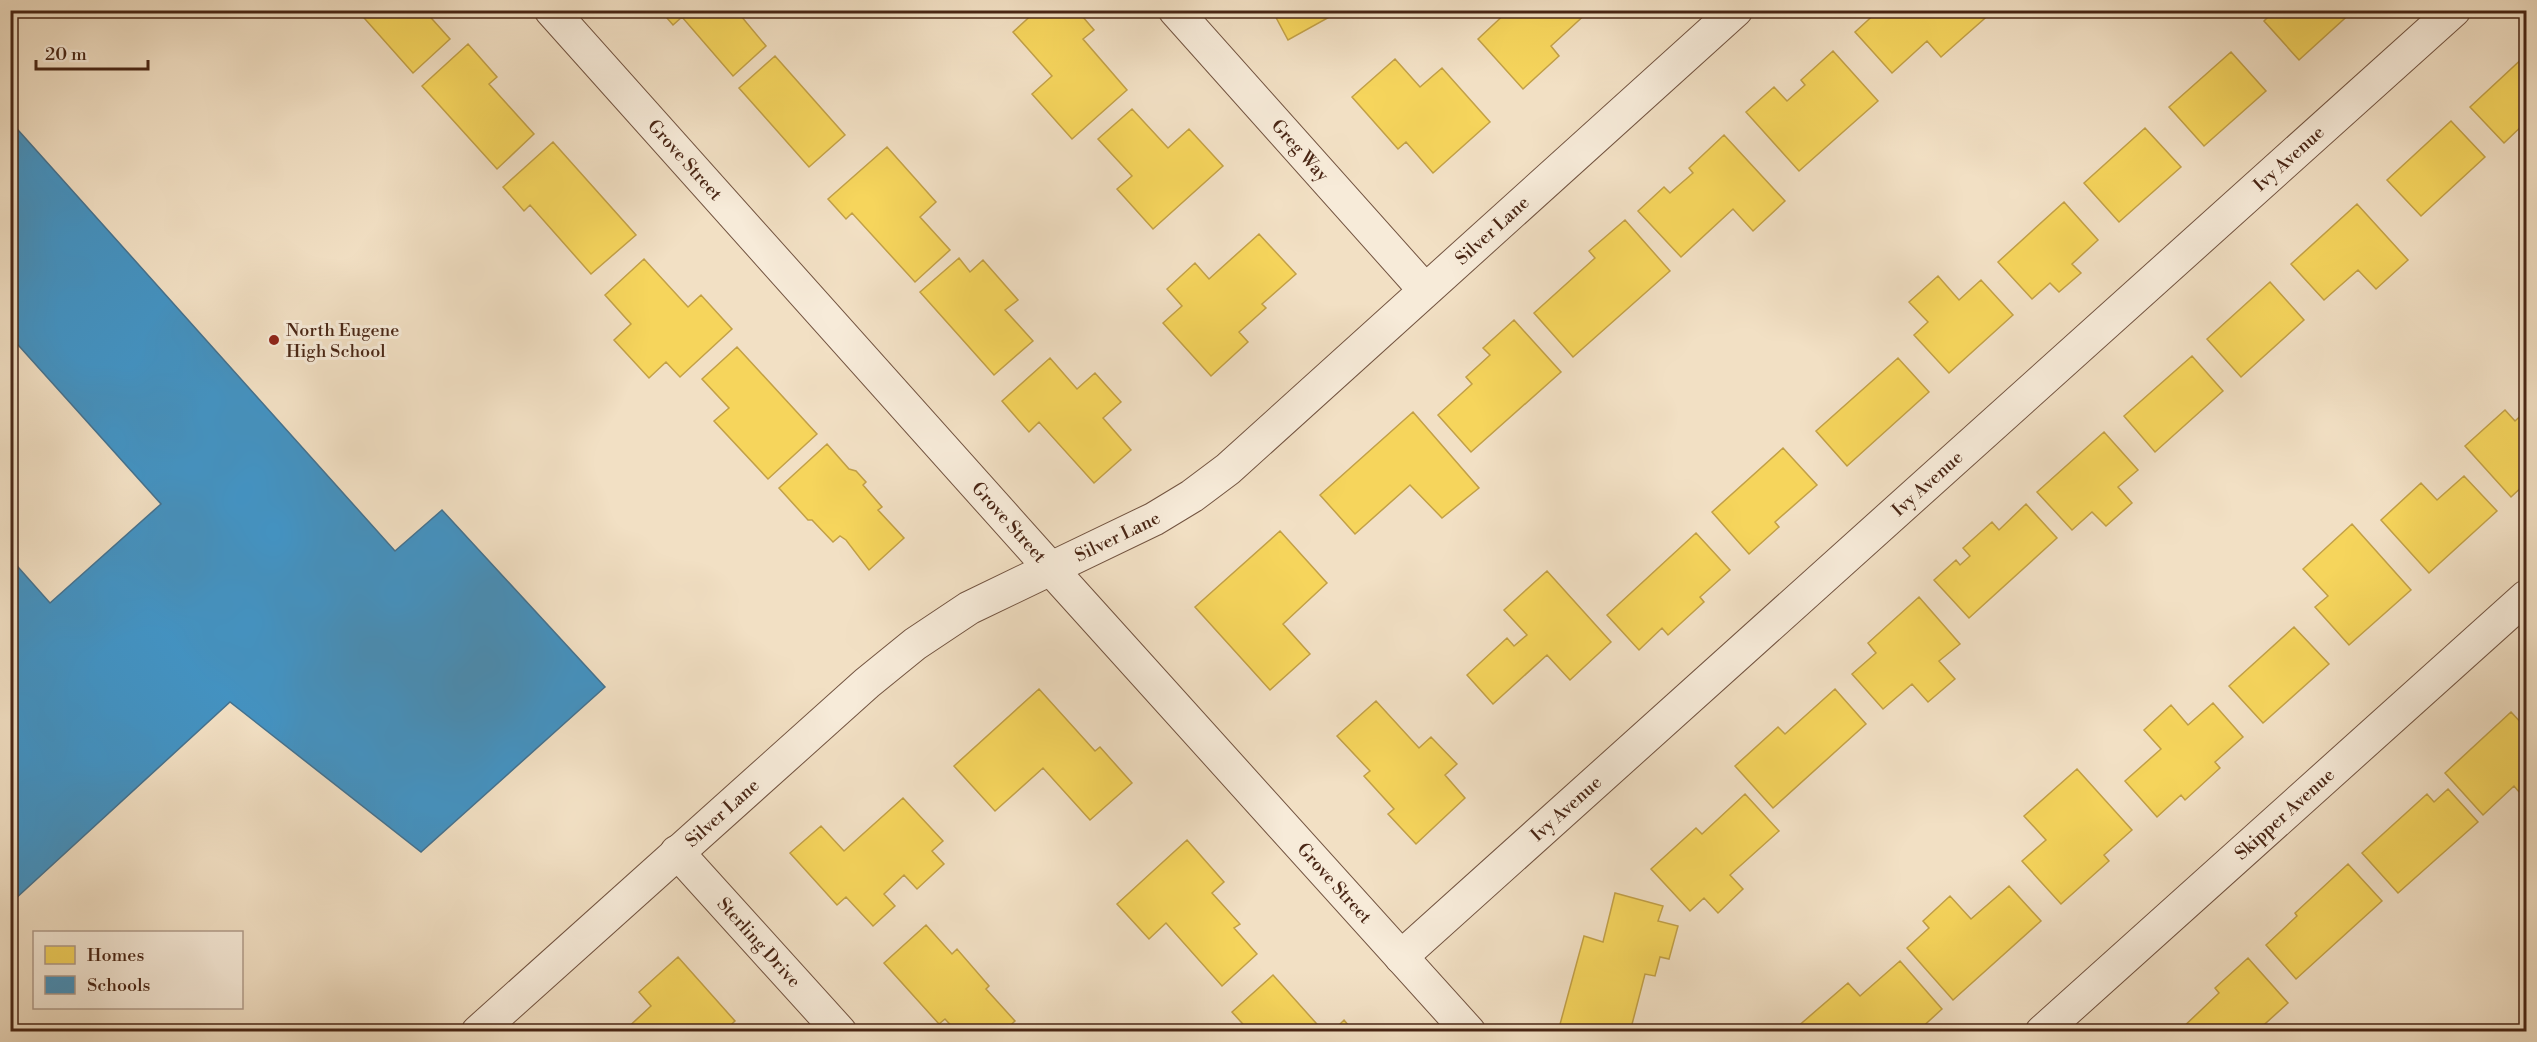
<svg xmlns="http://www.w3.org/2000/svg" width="2537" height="1042" viewBox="0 0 2537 1042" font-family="'Libre Bodoni',serif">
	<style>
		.homes { fill: #f6d55c; stroke: #c2a047; stroke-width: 1.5 }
		.schools { fill: #4393c3; stroke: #45728f; stroke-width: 1.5 }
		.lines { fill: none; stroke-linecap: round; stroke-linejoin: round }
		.minor-casing { stroke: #735441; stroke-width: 35 }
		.minor { stroke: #f7ebd9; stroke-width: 33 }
		.poi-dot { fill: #8f2418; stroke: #f7ebd9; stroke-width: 2 }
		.labels { text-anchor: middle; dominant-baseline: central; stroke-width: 6; stroke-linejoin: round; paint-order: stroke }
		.street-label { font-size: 18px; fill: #492615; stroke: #f7ebd9 }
		.poi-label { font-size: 18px; fill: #492615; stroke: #f7ebd9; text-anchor: start }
	</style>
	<rect width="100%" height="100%" fill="#f2e0c4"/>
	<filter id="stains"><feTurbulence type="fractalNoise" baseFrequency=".00333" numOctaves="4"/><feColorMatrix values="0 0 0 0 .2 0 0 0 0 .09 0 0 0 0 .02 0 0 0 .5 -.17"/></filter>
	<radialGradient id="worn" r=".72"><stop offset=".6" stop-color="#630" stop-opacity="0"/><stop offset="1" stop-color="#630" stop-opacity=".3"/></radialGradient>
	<path class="homes" d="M357 10H424L450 39 413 73Z
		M660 10H736L766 46 733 76 682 17 673 25Z
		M1037 10H1077L1094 30 1083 39 1127 90 1072 139 1032 94 1052 76 1013 32Z
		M1272 10H1342L1288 40Z
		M1509 10H1590L1551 46 1559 56 1523 89 1478 39Z
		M1879 10H1990L1992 12 1941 57 1927 41 1892 73 1855 32Z
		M2275 10H2354L2299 60 2264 21Z
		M468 44 497 77 489 84 534 134 497 169 422 86Z
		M1833 51 1878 101 1799 171 1746 112 1774 87 1787 101 1805 85 1801 80Z
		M2231 52 2266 91 2204 146 2169 107Z
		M2526 55V122L2504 143 2470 107Z
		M775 56 845 135 809 167 739 88Z
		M1395 59 1420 87 1442 68 1490 122 1433 173 1406 142 1398 149 1352 97Z
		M1132 109 1168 148 1189 129 1223 166 1153 229 1117 189 1132 176 1098 139Z
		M2451 121 2485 157 2421 216 2387 180Z
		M2145 128 2181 167 2119 222 2084 183Z
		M1724 135 1785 201 1753 231 1733 209 1681 257 1638 211 1664 187 1670 193 1693 173 1689 168Z
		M553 142 636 235 591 274 530 205 524 211 503 187Z
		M887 147 936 202 920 217 950 250 915 282 852 213 846 219 828 199Z
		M2064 202 2098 240 2072 264 2081 273 2059 292 2050 283 2032 299 1998 262Z
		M2357 204 2408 260 2376 289 2358 270 2324 300 2291 264Z
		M1625 220 1670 271 1573 357 1534 313 1595 258 1589 251Z
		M1259 234 1296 274 1262 304 1266 308 1239 332 1248 342 1211 376 1163 323 1182 306 1167 289 1195 263 1209 279Z
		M959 258 970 272 983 260 1018 300 1005 310 1033 341 994 375 920 292Z
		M644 259 688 307 701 295 732 329 680 377 666 362 649 378 614 340 631 324 605 295Z
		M1938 276 1959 300 1981 280 2013 315 1949 373 1914 335 1928 322 1909 302Z
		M2270 282 2304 320 2241 377 2207 339Z
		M1514 320 1561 372 1471 452 1438 415 1472 384 1466 377 1490 355 1483 348Z
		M737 347 817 434 768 479 714 421 729 408 702 379Z
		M2192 356 2223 391 2155 452 2124 416Z
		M1050 358 1077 389 1095 373 1121 402 1103 418 1131 450 1094 483 1039 422 1029 432 1002 401Z
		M1898 358 1929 392 1847 466 1816 431Z
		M2505 410 2515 421 2526 411V483L2511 497 2465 446Z
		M1413 412 1479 488 1442 518 1410 485 1355 534 1320 495Z
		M2104 432 2138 470 2118 487 2132 503 2106 526 2092 512 2072 530 2037 492Z
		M827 444 849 469 856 471 866 482 863 485 882 507 878 510 904 538 869 570 846 540 840 536 833 542 812 520H808L779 488Z
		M1783 448 1817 485 1775 522 1779 527 1749 554 1712 512Z
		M2464 476 2497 511 2429 573 2381 520 2421 483 2437 500Z
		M2026 504 2057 538 1969 618 1934 580 1956 560 1960 565 1970 556 1963 548 1992 522 1999 530Z
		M2352 524 2411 590 2349 645 2315 607 2328 596 2303 569Z
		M1280 531 1327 583 1283 624 1310 654 1270 690 1195 607Z
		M1696 533 1730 570 1700 597 1704 602 1668 635 1662 628 1639 650 1607 615Z
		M1547 571 1611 642 1570 680 1547 655 1493 704 1467 675 1507 638 1514 646 1527 635 1504 610Z
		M1919 597 1960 644 1939 661 1955 679 1928 702 1912 684 1883 709 1852 674 1876 653 1868 643Z
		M2294 627 2329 664 2263 723 2229 686Z
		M1039 689 1095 751 1100 747 1132 783 1090 820 1043 768 995 811 954 766Z
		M1835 689 1866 724 1773 808 1735 766 1778 727 1785 734Z
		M1376 701 1419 748 1431 737 1457 764 1445 775 1465 798 1416 844 1388 814 1394 809 1364 776 1370 771 1337 736Z
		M2213 703 2243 737 2215 762 2220 768 2185 800 2181 795 2157 817 2125 781 2161 749 2144 730 2171 705 2188 725Z
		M2511 712 2526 728V800L2514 786 2483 815 2445 773Z
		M2077 769 2132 830 2104 855 2109 861 2061 904 2022 861 2046 840 2024 816Z
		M2448 789 2478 822 2398 893 2362 853 2427 794 2434 802Z
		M1745 794 1779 831 1730 875 1743 889 1718 913 1704 898 1690 911 1651 869 1696 828 1702 834Z
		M903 798 943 841 932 851 944 864 917 889 904 875 884 894 895 906 873 926 846 897 837 905 790 853 821 826 844 851Z
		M1187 840 1224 882 1212 893 1240 924 1234 928 1257 954 1222 986 1166 923 1149 939 1117 904Z
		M2348 864 2382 901 2296 979 2266 945 2297 916 2295 913Z
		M2009 886 2041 921 1953 1000 1907 948 1929 928 1923 921 1950 896 1971 919Z
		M1615 893 1663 906 1658 921 1678 926 1669 959 1660 957 1655 976 1645 974 1630 1032H1571L1559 1028 1584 936 1603 942Z
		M926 925 952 954 957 949 989 986 986 989 1015 1021 1003 1032H957L945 1019 939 1024 884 963Z
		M678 957 735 1021 723 1032H623L651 1006 639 992Z
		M2248 958 2288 1003 2256 1032H2178L2219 993 2215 988Z
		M1900 961 1942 1009 1917 1032H1799L1796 1028 1848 983 1860 996Z
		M1273 975 1324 1032H1250L1232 1012Z
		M1344 1020 1354 1032H1332Z"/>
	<path class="schools" d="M10 121 395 551 442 510 605 687 421 852 230 702 14 900 10 896V558L50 603 161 504 10 336Z"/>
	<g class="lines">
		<defs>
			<g id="minor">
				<path id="s1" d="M551 10 1051 569 1469 1032"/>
				<path id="s2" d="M1175 10 1424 289"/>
				<path id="s3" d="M677 852 840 1032"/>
				<path id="s4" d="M1401 957 2454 10"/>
				<path id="s5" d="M478 1032 867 683 915 644 969 608 1154 519 1192 496 1228 469 1736 10"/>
				<path id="s6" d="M2042 1032 2526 597"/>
			</g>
		</defs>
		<use href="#minor" class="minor-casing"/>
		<use href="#minor" class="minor"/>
	</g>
	<circle class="poi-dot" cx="274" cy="340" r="6"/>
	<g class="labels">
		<g class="street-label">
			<text stroke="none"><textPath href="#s2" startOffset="188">Greg Way</textPath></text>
			<text stroke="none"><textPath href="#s4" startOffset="1194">Ivy Avenue</textPath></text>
			<text stroke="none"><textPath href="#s1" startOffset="201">Grove Street</textPath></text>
			<text stroke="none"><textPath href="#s5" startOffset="1300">Silver Lane</textPath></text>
			<text stroke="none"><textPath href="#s4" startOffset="708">Ivy Avenue</textPath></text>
			<text stroke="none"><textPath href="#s1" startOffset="687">Grove Street</textPath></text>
			<text stroke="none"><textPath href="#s5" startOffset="814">Silver Lane</textPath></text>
			<text stroke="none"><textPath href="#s4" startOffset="222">Ivy Avenue</textPath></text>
			<text stroke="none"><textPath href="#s5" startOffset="328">Silver Lane</textPath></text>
			<text stroke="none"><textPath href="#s6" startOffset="326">Skipper Avenue</textPath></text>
			<text stroke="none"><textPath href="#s1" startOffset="1173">Grove Street</textPath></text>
			<text stroke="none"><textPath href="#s3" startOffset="122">Sterling Drive</textPath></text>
		</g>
		<g class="poi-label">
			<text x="286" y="330">North Eugene<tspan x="286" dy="21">High School</tspan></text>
		</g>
	</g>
	<rect width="2537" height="1042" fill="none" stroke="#f2e0c4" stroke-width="36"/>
	<rect x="12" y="12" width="2513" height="1018" fill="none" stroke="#492615" stroke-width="3"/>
	<rect x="18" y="18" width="2501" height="1006" fill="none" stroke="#492615" stroke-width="1.5"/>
	<rect x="33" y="931" width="210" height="78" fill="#f7ebd9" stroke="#b19c8b" stroke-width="1.5"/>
	<rect x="45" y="946" width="30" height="18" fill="#f6d55c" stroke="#b19c8b" stroke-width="1.5"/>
	<text x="87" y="961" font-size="18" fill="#492615">Homes</text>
	<rect x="45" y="976" width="30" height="18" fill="#4393c3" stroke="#b19c8b" stroke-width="1.5"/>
	<text x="87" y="991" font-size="18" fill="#492615">Schools</text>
	<path d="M36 60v9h112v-9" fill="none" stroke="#492615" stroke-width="3"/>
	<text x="45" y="60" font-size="18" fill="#492615" stroke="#f7ebd9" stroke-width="4.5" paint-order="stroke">20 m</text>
	<rect width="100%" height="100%" filter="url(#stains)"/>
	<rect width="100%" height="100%" fill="url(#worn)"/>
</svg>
